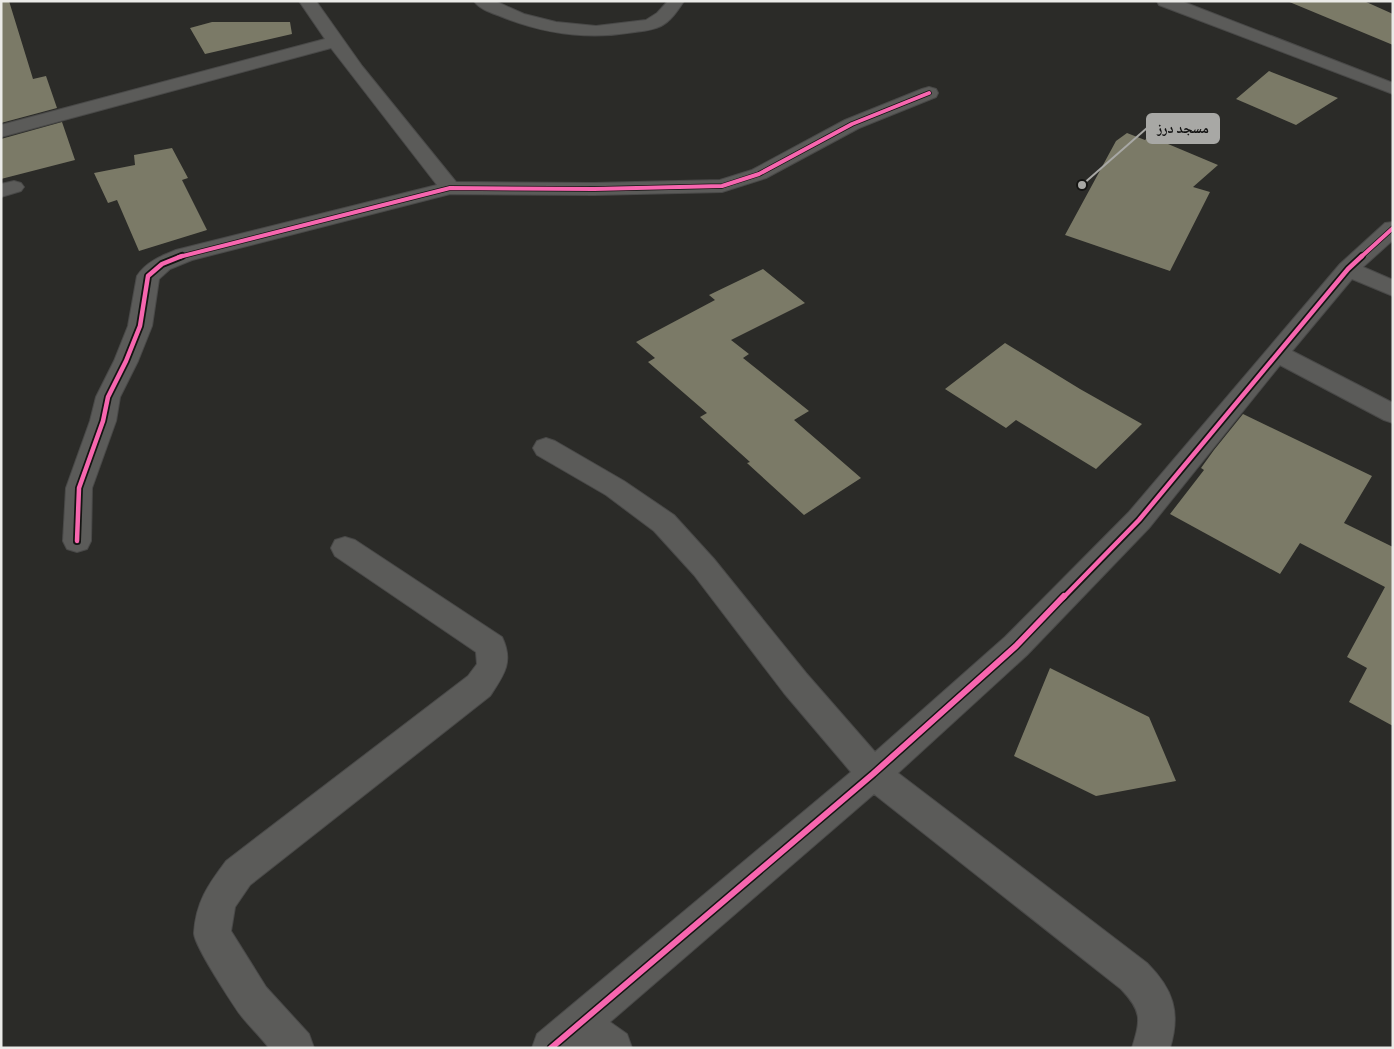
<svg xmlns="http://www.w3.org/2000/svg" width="1394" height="1049" viewBox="0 0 1394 1049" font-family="Poppins,'Noto Naskh Arabic',sans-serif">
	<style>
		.building { fill: #7b7a67 }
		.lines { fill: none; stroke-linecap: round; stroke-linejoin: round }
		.minor-casing { stroke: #494948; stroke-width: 2 }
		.minor { fill: #5b5b59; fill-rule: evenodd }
		.cycleway-far2-casing { stroke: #141412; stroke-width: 5.5 }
		.cycleway-far1-casing { stroke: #141412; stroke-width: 8 }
		.cycleway-casing { stroke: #141412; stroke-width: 9 }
		.cycleway-far2 { stroke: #f766af; stroke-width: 4 }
		.cycleway-far1 { stroke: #f766af; stroke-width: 4.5 }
		.cycleway { stroke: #f766af; stroke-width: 6 }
		.leader { fill: none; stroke: #a8a8a5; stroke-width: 2 }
		.callout-dot { fill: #a8a8a5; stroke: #141412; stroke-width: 2 }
		.callout { fill: #a8a8a5; stroke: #a8a8a5; stroke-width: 2 }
		.callout-label { font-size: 14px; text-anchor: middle; font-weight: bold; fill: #111 }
	</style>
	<rect width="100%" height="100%" fill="#2b2b28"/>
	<path class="building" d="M1 1H9L33 79 46 76 57 108 1 123Z
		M1287 1H1364L1393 14V45Z
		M212 22H290L292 34 205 54 190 28Z
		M1269 71 1338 98 1296 125 1236 99Z
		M62 122 75 160 1 179V139Z
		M1127 133 1145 140 1149 136 1218 165 1193 187 1210 192 1170 271 1065 235 1116 141Z
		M172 148 188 178 182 180 207 230 139 251 117 200 108 203 94 173 135 165 134 155Z
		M763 269 805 303 731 340 749 354 743 358 809 411 794 420 861 478 804 515 747 463 750 462 700 417 707 413 648 362 655 358 636 342 715 300 709 295Z
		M1005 343 1080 389 1142 424 1096 469 1016 420 1006 428 945 389Z
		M1243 414 1372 476 1344 523 1393 547V726L1349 702 1367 668 1347 657 1385 587 1300 543 1280 574 1170 514 1204 470 1201 468 1214 450Z
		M1050 668 1149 717 1176 781 1096 796 1014 756Z"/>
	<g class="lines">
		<defs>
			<path id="minor" d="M299 1H316L362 66 456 182 594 183 720 180 752 170 845 120 922 89 929 87 936 89 938 93 936 97 859 128 766 178 722 192 594 195 450 194 192 260 170 269 159 279 152 326 138 361 120 397 116 421 92 488 91 541 87 549 77 552 67 549 63 541 66 488 90 421 96 397 114 361 128 326 137 276C146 262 161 256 176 250L437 185 331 48 1 137V125L325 39Z
				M474 1H495L524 14 556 22 596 26 646 20 657 13 668 1H684C678 10 671 21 661 26 653 30 643 31 635 32 588 40 544 34 500 16 492 13 479 9 474 1Z
				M1157 1H1181L1393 83V94L1159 5Z
				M14 181 21 183 24 187 21 191 1 197V184Z
				M1393 222V240L1363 267 1393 280V296L1352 279 1292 351 1393 403V423L1384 420 1280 365 1149 528 1027 655 898 773 1147 963C1173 989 1181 1012 1170 1048H1132C1141 1019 1142 1011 1121 989L874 794 610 1022 627 1034 632 1048H532L537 1034 851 772 784 693 694 575 654 531 606 495 537 455 533 448 537 441 546 438 555 441 624 481 674 515 714 559 806 673 875 752 1005 637 1129 512 1340 264 1385 223Z
				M345 537 355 540 502 637C514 662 504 675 490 696L250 885 235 907 231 931 266 987 309 1034 314 1048H269C260 1036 248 1025 239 1013 231 1001 194 945 194 933 196 902 208 885 226 861L468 676 477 664 476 652 335 556 331 548 335 540Z"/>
		</defs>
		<use href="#minor" class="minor-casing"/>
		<use href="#minor" class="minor"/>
		<defs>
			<path id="cycleway-far2" d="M179 257 450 188 594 189 722 186 759 174 852 124 929 93
				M1361 257 1393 228"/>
			<path id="cycleway-far1" d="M77 541 79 488 103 421 108 397 126 361 140 326 148 276 162 264 182 256
				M1063 598 1139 520 1348 269 1362 256"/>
			<path id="cycleway" d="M551 1048 873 774 1016 646 1064 596"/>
		</defs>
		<use href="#cycleway-far2" class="cycleway-far2-casing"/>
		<use href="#cycleway-far1" class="cycleway-far1-casing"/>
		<use href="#cycleway" class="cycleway-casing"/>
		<use href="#cycleway-far2" class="cycleway-far2"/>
		<use href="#cycleway-far1" class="cycleway-far1"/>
		<use href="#cycleway" class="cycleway"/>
	</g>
	<path class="leader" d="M1082 185L1147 128"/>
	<circle class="callout-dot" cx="1082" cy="185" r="5"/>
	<rect class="callout" x="1147" y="114" width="72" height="29" rx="5"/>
	<g class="callout-label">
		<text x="1183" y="133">مسجد درز</text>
	</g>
	<rect width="1394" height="1049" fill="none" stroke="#ebebe8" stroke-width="5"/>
</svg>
